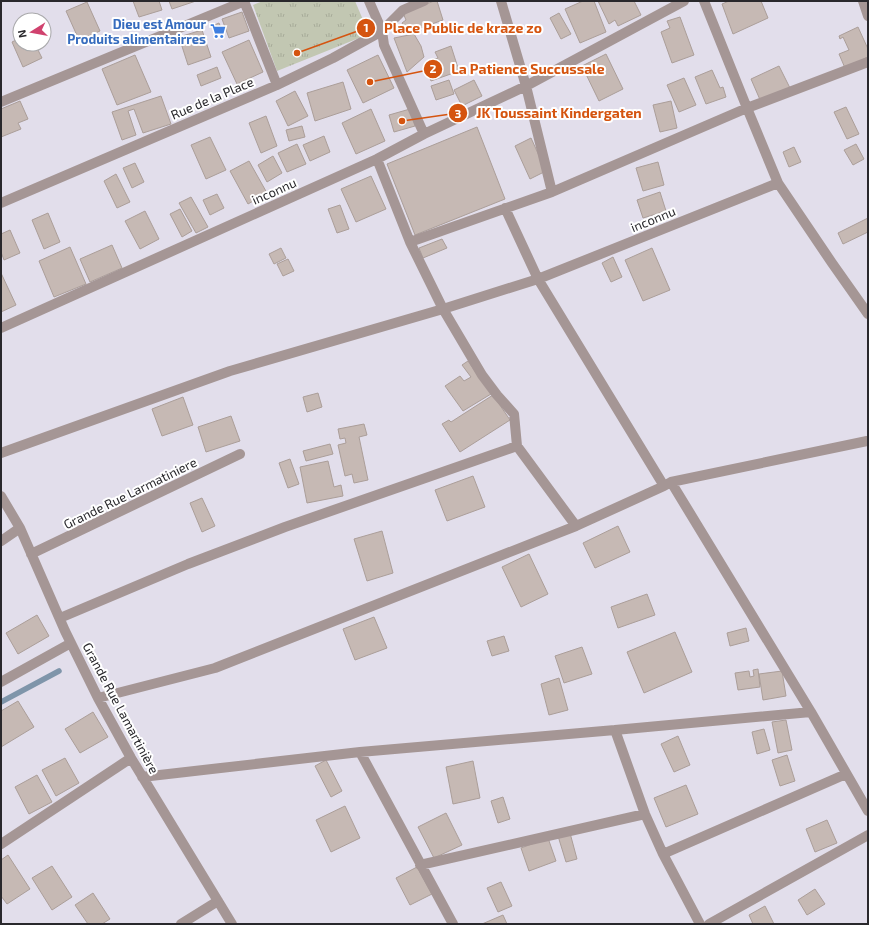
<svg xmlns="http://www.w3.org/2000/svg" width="869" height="925" viewBox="0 0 869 925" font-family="'Exo 2',sans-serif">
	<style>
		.park { fill: url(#park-tufts) }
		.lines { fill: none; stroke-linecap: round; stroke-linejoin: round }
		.stream { stroke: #7f95aa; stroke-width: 5.5 }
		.building { fill: #c6b9b4; stroke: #ab9e99 }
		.street { stroke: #a59695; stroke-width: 10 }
		.labels { text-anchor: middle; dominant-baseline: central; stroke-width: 4; stroke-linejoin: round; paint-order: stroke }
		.shop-label { font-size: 13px; font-weight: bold; fill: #366cbe; stroke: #fff; text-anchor: end }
		.street-label { font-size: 13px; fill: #29282c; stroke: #fff }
		.leader { fill: none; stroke: #d5540f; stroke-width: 1.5 }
		.callout-dot { fill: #d5540f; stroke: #fff; stroke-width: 1.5 }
		.mark-label { font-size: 12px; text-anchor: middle; font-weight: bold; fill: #fff }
		.callout-label { font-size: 14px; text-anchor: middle; font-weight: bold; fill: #d5540f; stroke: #fff; stroke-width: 4; stroke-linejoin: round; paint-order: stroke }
	</style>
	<defs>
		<pattern id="park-tufts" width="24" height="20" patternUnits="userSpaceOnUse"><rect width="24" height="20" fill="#c2c7b2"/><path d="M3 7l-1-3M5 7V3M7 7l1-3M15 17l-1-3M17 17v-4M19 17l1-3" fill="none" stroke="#a7ab99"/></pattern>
	</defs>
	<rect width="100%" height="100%" fill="#e2deeb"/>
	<path class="park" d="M263 1H355L369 34 277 71 253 5Z"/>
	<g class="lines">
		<path class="stream" d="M1 702 59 671"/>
	</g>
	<path class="building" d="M133 1H159L162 10 139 17Z
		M169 1H196L172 9Z
		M434 1H437L443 20 407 33 402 23 406 20 403 13Z
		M583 1H594L606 32 580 43 565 9Z
		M598 1H634L641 15 618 26 615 20 609 24Z
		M729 1H761L768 18 733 34 722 4Z
		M87 2 100 31 79 40 66 11Z
		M242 12 249 31 229 38 222 19Z
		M559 13 571 34 561 39 550 18Z
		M680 17 694 55 672 63 661 32 670 28 667 21Z
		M219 23 224 35 217 38 212 26Z
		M858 27 868 49V57L845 68 839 54 849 50 843 37 840 39 839 36Z
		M202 30 211 57 188 65 179 37Z
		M414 34 421 46 424 57 407 72 394 38Z
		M20 38V44H35L42 58 23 67 12 42Z
		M249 40 263 72 237 84 222 52Z
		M451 46 459 71 431 81 427 70 434 68 432 60 438 58 435 52Z
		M606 54 623 89 599 101 582 66Z
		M135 55 151 92 117 105 102 69Z
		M378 55 394 88 363 103 347 70Z
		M779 66 791 90 761 102 751 79Z
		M217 67 221 78 201 86 197 75Z
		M712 70 720 88 723 87 726 97 706 104 695 77Z
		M684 78 696 105 679 112 667 85Z
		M449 80 454 94 436 100 431 86Z
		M474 80 482 96 462 106 454 90Z
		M343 82 351 109 315 121 307 93Z
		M295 91 308 116 288 126 276 101Z
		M161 96 171 124 143 133 134 109 128 111 136 135 122 140 112 112Z
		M20 101 28 119 18 123 21 129 1 137V109Z
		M671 101 677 128 660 132 653 105Z
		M846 107 859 134 847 139 834 112Z
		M371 109 385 141 356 154 342 123Z
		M410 109 415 126 394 132 389 115Z
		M266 116 277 146 261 153 249 123Z
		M302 126 305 137 289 141 286 130Z
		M477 127 505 199 415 235 387 164Z
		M324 136 330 152 310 161 303 145Z
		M210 137 226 170 206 179 191 145Z
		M531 138 546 171 530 179 515 146Z
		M297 144 306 164 287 172 278 153Z
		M856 144 864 159 853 165 844 150Z
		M794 147 801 162 789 167 783 152Z
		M273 156 282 173 267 182 258 165Z
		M249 161 267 193 248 204 230 171Z
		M658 162 664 185 643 191 636 168Z
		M135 163 144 182 132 188 123 168Z
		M116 174 130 202 117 208 104 181Z
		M371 176 386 209 356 222 341 189Z
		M660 192 666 211 643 218 637 200Z
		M217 194 224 208 210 215 203 200Z
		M191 197 208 227 196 233 179 203Z
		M340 205 349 229 337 233 328 209Z
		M180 209 192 231 182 237 170 214Z
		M145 211 159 239 140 249 125 221Z
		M48 213 60 242 44 249 32 220Z
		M868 218V232L843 244 838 233Z
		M10 230 20 253 4 260 1 252V234Z
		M442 239 447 248 423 258 419 248Z
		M112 245 122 268 90 282 80 259Z
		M70 247 86 284 54 297 39 261Z
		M281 248 286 258 274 264 269 254Z
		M652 248 670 290 643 301 625 260Z
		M613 257 622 277 611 282 602 263Z
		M288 259 294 271 283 276 277 264Z
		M1 273 16 305 1 312Z
		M468 361 491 394 463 411 445 386 460 376 464 381 471 377 462 365Z
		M318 393 322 407 307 412 303 397Z
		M493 395 510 420 460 452 442 424 449 420 451 422Z
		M183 397 193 425 162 436 152 409Z
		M231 416 240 441 206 452 198 427Z
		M364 424 367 435 359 437 368 480 354 483 352 474 345 476 338 445 346 443 345 438 340 439 338 429Z
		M330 444 333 454 306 461 303 451Z
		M290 459 299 484 288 488 279 463Z
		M328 461 334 487 341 485 343 496 307 503 300 467Z
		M473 476 485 507 447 521 435 490Z
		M202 498 215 526 202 532 190 503Z
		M618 526 630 552 595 568 583 543Z
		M382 531 393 573 367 581 354 539Z
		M529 554 548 594 521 607 502 567Z
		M647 594 655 615 618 628 611 607Z
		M37 615 49 636 18 654 6 633Z
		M374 617 387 648 355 660 343 629Z
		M746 628 749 641 730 646 727 633Z
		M675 632 692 672 644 693 627 652Z
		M504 636 509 651 492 656 487 641Z
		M582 647 592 674 564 683 555 656Z
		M758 669 760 687 738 690 735 673 749 671 750 677 754 676 753 670Z
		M782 671 786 696 763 700 759 674Z
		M559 678 568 710 549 715 541 684Z
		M18 701 34 727 1 747V711Z
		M93 712 108 737 80 753 65 729Z
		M786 720 792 750 778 753 772 722Z
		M764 729 770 750 757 754 752 732Z
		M678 736 690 765 674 772 661 744Z
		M787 755 795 781 780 786 772 760Z
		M65 758 79 783 56 796 42 770Z
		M326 760 342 791 331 797 315 766Z
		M473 761 480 798 453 804 446 767Z
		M37 775 52 802 29 814 15 787Z
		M686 785 698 814 666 827 654 798Z
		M503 797 510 819 498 823 491 801Z
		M345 806 360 838 331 852 316 820Z
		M446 813 462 845 434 858 418 827Z
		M827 820 837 843 815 852 806 829Z
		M570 833 577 859 566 862 558 836Z
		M548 838 556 861 529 871 521 848Z
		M8 855 30 889 7 904 1 896V860Z
		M52 866 72 897 52 910 32 878Z
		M417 867 432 894 410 905 396 878Z
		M501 882 512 906 498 912 487 888Z
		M815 889 825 904 807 915 798 900Z
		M93 893 110 919 102 924H88L75 905Z
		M765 906 774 924H753L749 915Z
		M503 915 507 924H482Z"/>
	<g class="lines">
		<path class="street" d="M244 1 277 85
			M501 1 526 86 552 192
			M704 1 747 108 778 183 832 263 868 314
			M863 1 868 16
			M1 102 245 1
			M424 134 526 86 684 1
			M1 203 277 85 333 58 382 31 403 10 424 1
			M505 208 538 279 664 486 671 482 867 441
			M410 242 552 192 747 108 868 62
			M1 328 377 159 424 134 384 45 382 31 369 1
			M1 453 230 371 443 309 410 242 377 159
			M671 482 811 712 868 811
			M1 496 20 528 65 631 98 698 131 758 232 924
			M576 526 664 486
			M1 541 20 528
			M31 554 240 454
			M60 618 188 564 285 527 517 446 514 414 497 395 482 375 443 309 538 279 778 183
			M1 682 71 643
			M98 698 215 668 576 526 517 446
			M615 730 811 712
			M360 752 453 924
			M142 777 360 752 615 730 645 814 663 854 700 924
			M1 844 131 758
			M663 854 846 774
			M420 865 645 814
			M181 924 218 901
			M709 924 868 835"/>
	</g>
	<defs>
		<symbol id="supermarket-bare" viewBox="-9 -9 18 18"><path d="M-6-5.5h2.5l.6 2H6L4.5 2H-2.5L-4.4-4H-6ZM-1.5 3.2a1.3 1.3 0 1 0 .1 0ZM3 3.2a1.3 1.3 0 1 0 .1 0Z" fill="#3f7fe0" stroke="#fff" stroke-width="2.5" paint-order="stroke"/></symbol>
	</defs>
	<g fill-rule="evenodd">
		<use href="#supermarket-bare" x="207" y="20" width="22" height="22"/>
	</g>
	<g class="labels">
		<g class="shop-label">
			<text x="206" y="24">Dieu est Amour<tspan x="206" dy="15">Produits alimentairres</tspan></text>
		</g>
		<g class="street-label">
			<text transform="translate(212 98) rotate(-23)">Rue de la Place</text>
			<text transform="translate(274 191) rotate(-24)">inconnu</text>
			<text transform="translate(653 219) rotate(-22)">inconnu</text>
			<text transform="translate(130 493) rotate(-26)">Grande Rue Larmatiniere</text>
			<text transform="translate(121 708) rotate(62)">Grande Rue Lamartinière</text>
		</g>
	</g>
	<path class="leader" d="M297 53L366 28M370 82L433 69M402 121L458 113"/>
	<g class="callout-dot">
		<circle cx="297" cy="53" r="4"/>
		<circle cx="370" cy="82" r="4"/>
		<circle cx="402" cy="121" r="4"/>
		<circle cx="366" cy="28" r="10"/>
		<circle cx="433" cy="69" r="10"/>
		<circle cx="458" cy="113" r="10"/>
	</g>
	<g class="mark-label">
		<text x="366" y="32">1</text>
		<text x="433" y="73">2</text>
		<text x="458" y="118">3</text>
	</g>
	<g class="callout-label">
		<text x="463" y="33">Place Public de kraze zo</text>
		<text x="528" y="74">La Patience Succussale</text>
		<text x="559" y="118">JK Toussaint Kindergaten</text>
	</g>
	<rect width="869" height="925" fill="none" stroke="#29282c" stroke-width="4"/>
	<g transform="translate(32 32) rotate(259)"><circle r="19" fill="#ffffff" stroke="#a9a9ab"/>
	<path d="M0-3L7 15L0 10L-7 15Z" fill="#d0426e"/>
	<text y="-6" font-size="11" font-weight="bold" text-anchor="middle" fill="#29282c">N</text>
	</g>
</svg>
